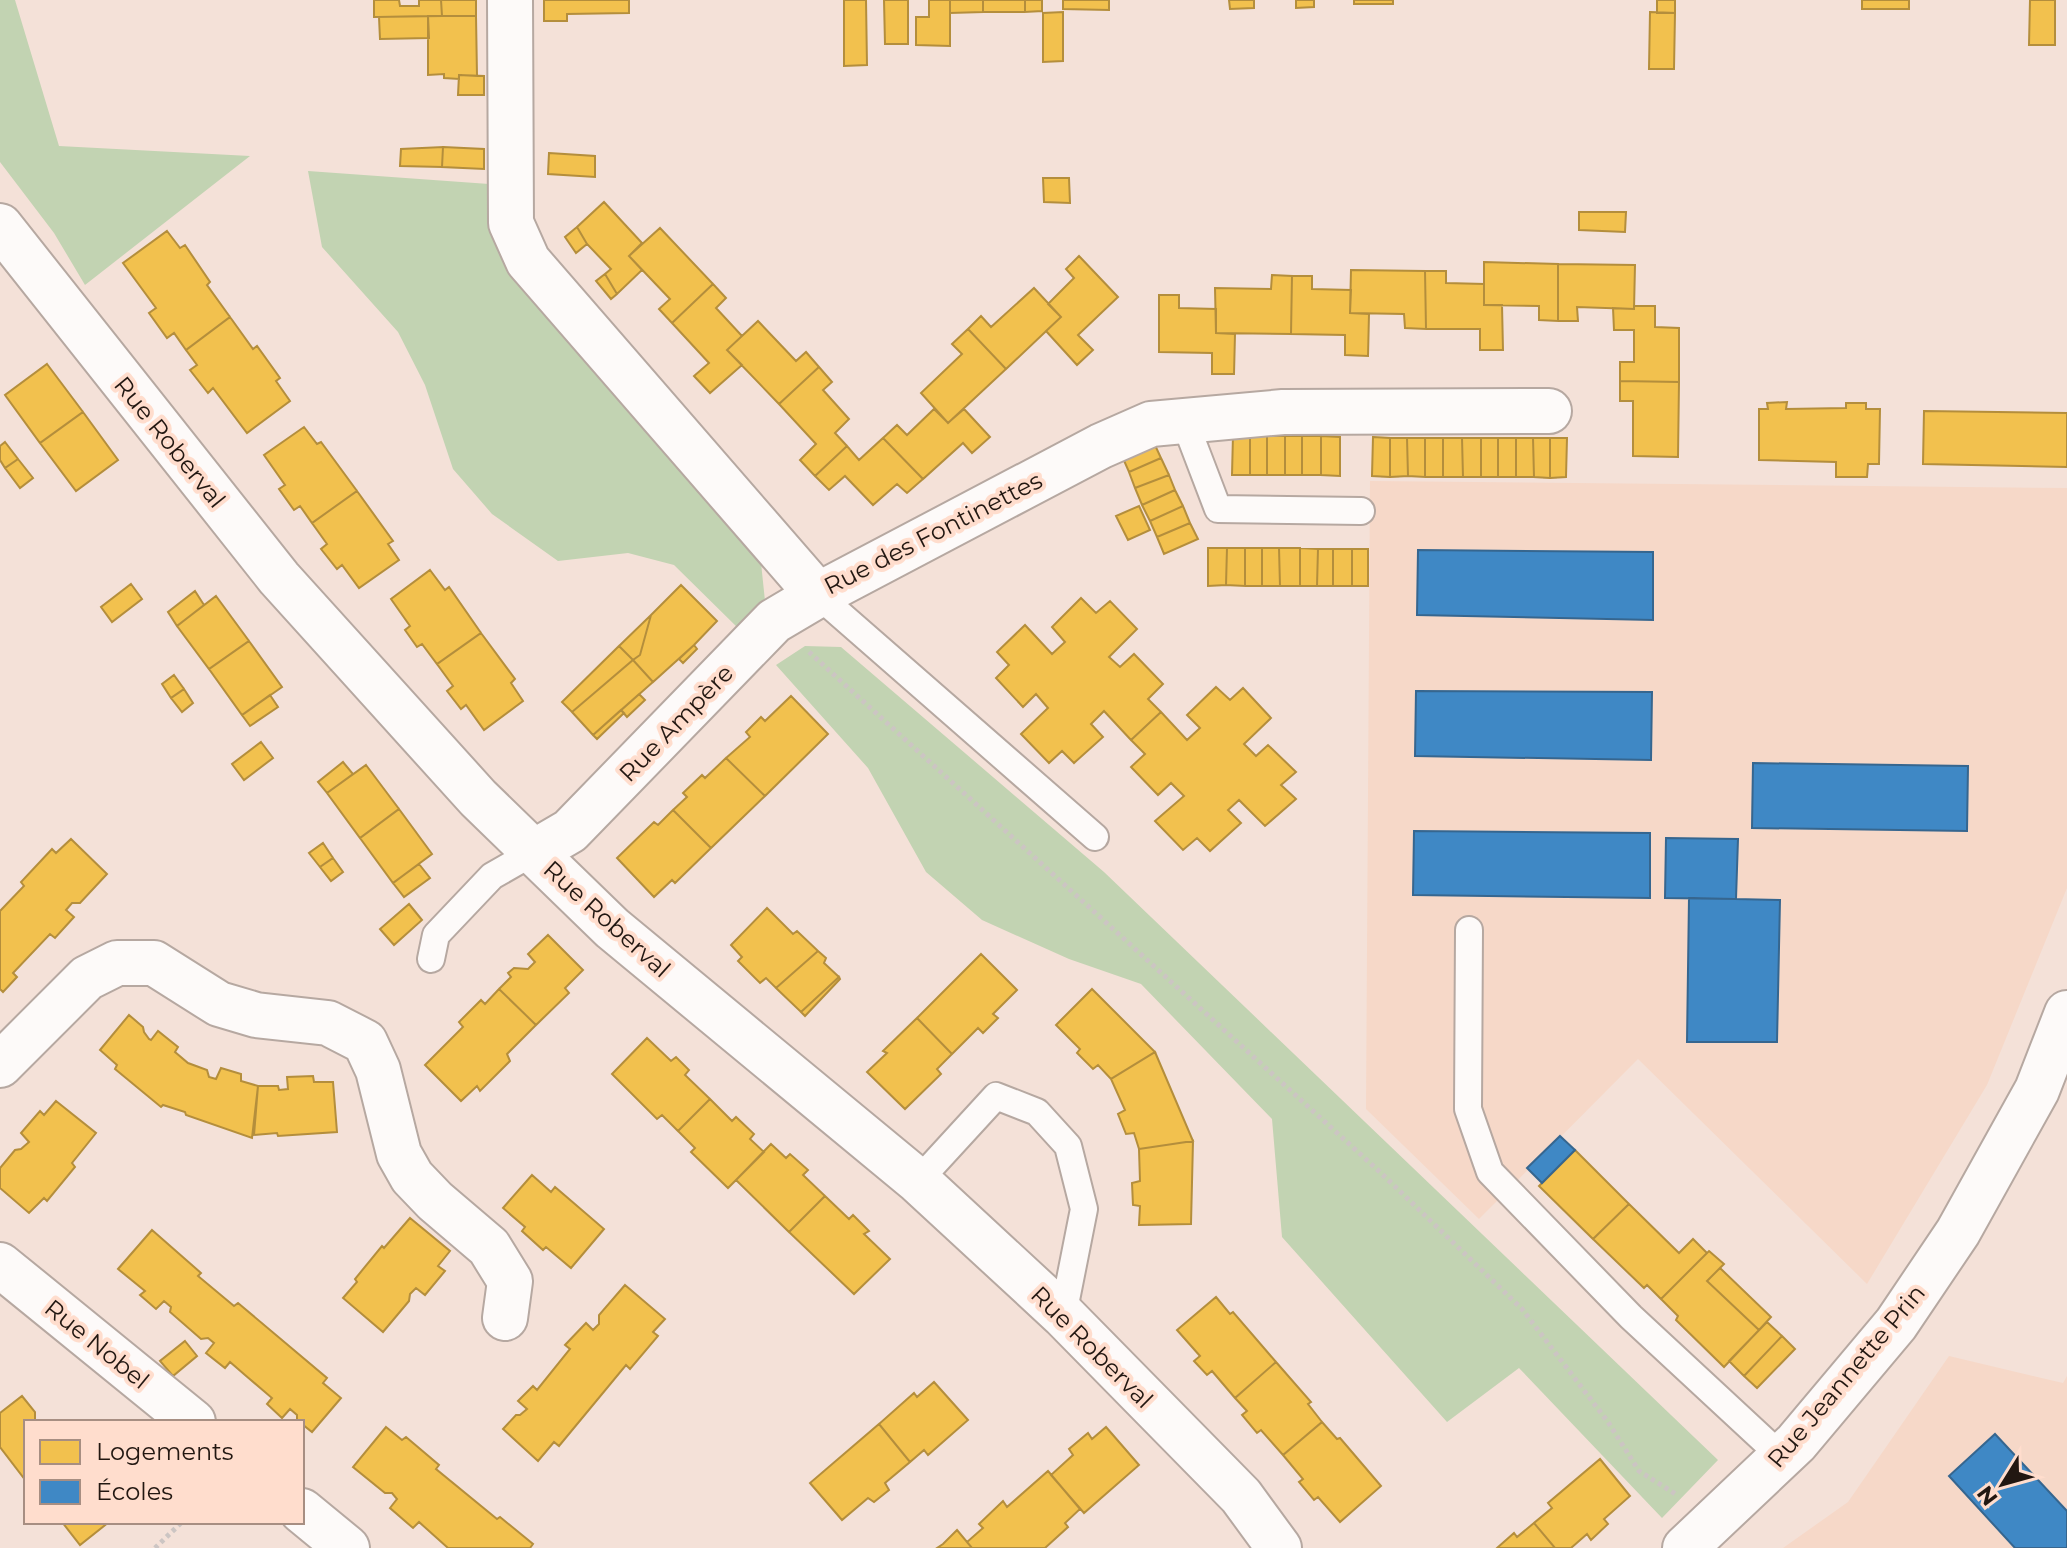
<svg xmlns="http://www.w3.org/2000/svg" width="2067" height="1548" viewBox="0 0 2067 1548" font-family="Montserrat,sans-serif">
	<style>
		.built { fill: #f6d8c8 }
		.green { fill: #c2d3b2 }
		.homes { fill: #f2c14e; stroke: #b48e3c; stroke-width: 2 }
		.schools { fill: #3f88c5; stroke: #36668f; stroke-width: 2 }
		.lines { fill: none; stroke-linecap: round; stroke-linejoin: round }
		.service-casing { stroke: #b6a8a1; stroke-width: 30 }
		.minor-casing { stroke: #b6a8a1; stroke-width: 48 }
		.path { stroke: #ccc5c3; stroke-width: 5; stroke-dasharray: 4 4; stroke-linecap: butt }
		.service { stroke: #fdfaf9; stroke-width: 26 }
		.minor { stroke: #fdfaf9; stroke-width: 44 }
		.labels { text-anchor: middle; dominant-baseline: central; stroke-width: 8; stroke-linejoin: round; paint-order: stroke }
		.street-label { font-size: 24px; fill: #221711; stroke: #ffddcd }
	</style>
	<rect width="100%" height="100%" fill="#f4e1d8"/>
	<path class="built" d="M1370 481 2067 488V888L1987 1085 1867 1284 1638 1059 1479 1219 1366 1109Z
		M1949 1356 2063 1383 2067 1376V1548H1783L1848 1502Z"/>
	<path class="green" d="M0 0H15L59 146 250 156 85 285 54 233 0 162Z
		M308 171 489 184 491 233 516 280 760 553 765 601 741 631 674 565 628 553 558 561 492 514 453 469 425 385 398 332 322 247Z
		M805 646 841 647 1104 872 1718 1460 1662 1518 1519 1368 1447 1422 1282 1237 1272 1119 1141 984 1069 959 982 920 926 872 868 768 776 665Z"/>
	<path class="homes" d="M374 0H399L400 6H419V0H441L442 16 374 17Z
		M441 0H476V16H442Z
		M544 0H629V13L567 14V21H544Z
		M844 0H866L867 65 844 66Z
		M884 0H908V44H885Z
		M929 0H950V46L916 45V17H929Z
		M950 0H983V12L950 13Z
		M983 0H1025V12H983Z
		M1025 0H1042V11L1025 12Z
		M1063 0H1109V10L1063 9Z
		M1229 0H1254V8L1230 9Z
		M1296 0H1314V7L1296 8Z
		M1354 0H1393V4H1354Z
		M1657 0H1675V13H1657Z
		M1862 0H1909V9H1862Z
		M2030 0H2055V45H2029Z
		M1063 12V61L1043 62V13Z
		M1650 12 1675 13 1674 69H1649Z
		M428 16H476L477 76 459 75V79L444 78V74L428 75Z
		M428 16 429 38 380 39 379 17Z
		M459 75 484 76V95H458Z
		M443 147 442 167 400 166 401 149Z
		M443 147 484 149V169L442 167Z
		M549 153 595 156V177L548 174Z
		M1043 178H1069L1070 203 1044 202Z
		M604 202 642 243 629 256 642 270 617 294 605 274 611 269 587 244 577 227Z
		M1579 212H1626L1625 232 1579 230Z
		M577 227 587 244 576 253 565 237Z
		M660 228 713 284 672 323 659 309 670 299 629 256Z
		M167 231 180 248 185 245 210 282 207 285 230 317 186 350 174 333 167 338 149 313 156 308 123 263Z
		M1079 256 1118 297 1078 335 1093 350 1077 365 1046 331 1061 317 1048 304 1074 278 1066 269Z
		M1484 262 1558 264V321L1539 320V306L1484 305Z
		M1558 264 1635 265 1634 309 1577 307 1578 321H1558Z
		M1351 270 1425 271 1426 329 1405 328 1404 314 1350 313Z
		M1425 271H1446V283L1484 284V305H1502L1503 350H1480V329H1426Z
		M605 274 617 294 611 299 596 281Z
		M1272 275 1292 276 1291 334 1216 333 1215 288 1271 289Z
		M1292 276H1312V289L1351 290 1350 313 1369 314 1368 356 1345 355V335L1291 334Z
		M713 284 726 298 716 308 742 336 727 350 742 365 710 393 694 376 709 363 672 323Z
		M1034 288 1061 317 1006 369 968 329 981 316 991 327Z
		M1159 295H1179V308L1216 309V333L1235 334 1234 374H1212V353L1159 352Z
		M1634 306H1655V327L1679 328V382L1620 381V362H1634V330H1614L1613 308 1634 309Z
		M230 317 253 349 257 346 280 378 276 381 290 401 247 433 213 388 208 393 190 370 197 365 186 350Z
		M758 321 796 361 806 352 819 367 779 404 727 350Z
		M968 329 1006 369 948 423 921 393 962 354 952 344Z
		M47 364 83 412 40 443 5 395Z
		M819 367 832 382 823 390 849 419 835 433 847 446 815 476 800 460 816 444 779 404Z
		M1620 381 1679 382 1678 457 1633 456V401H1620Z
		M1787 402 1786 409 1846 408V403H1866V409H1880L1879 464H1868L1867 477H1836V462L1759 460V409H1768L1767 403Z
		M934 409 948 423 964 409 990 437 972 453 963 443 923 479 883 438 897 425 907 435Z
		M1924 411 2067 413V467L1923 464Z
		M83 412 118 460 76 491 40 443Z
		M304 427 317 444 321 442 357 491 312 523 300 506 294 510 279 489 285 485 264 455Z
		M1233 435 1250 436V475H1232Z
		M1250 436H1267V475H1250Z
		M1267 436H1285V475H1267Z
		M1285 436H1302V475H1285Z
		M1302 436H1321V475H1302Z
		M1321 436 1340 437V476L1321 475Z
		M1373 437 1390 438V477L1372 476Z
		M883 438 923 479 907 493 897 484 873 505 845 476 829 490 815 476 847 446 859 460Z
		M1390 438H1407L1408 476 1390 477Z
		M1407 438H1425V477L1408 476Z
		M1425 438H1443V477H1425Z
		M1443 438H1462L1463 477H1443Z
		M1462 438H1481V477H1463Z
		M1481 438H1498V477H1481Z
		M1498 438H1516V477H1498Z
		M1516 438H1533L1534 477H1516Z
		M1533 438H1550V478L1534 477Z
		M1550 438H1567L1566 477 1550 478Z
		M5 442 18 459 5 468 0 460V446Z
		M1154 443 1161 458 1129 472 1122 456Z
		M1161 458 1169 475 1135 488 1129 472Z
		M18 459 33 478 20 488 5 468Z
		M1169 475 1175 490 1142 505 1135 488Z
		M1175 490 1183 506 1150 521 1142 505Z
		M357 491 393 541 388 544 399 560 359 588 342 565 337 569 321 549 327 544 312 523Z
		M1139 506 1150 530 1128 540 1116 516Z
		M1183 506 1190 523 1157 537 1150 521Z
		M1190 523 1198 539 1164 554 1157 537Z
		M1208 548H1227L1226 585 1208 586Z
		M1227 548H1245V586L1226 585Z
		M1245 548H1262V586H1245Z
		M1262 548H1279L1280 586H1262Z
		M1279 548H1300V586H1280Z
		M1300 548 1318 549 1317 586H1300Z
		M1318 549H1333V586H1317Z
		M1333 549H1352V586H1333Z
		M1352 549H1368V586H1352Z
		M430 570 445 590 449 587 481 633 437 664 422 644 417 647 405 630 410 626 391 599Z
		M131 584 142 599 112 622 101 607Z
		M681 585 717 621 694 645 653 682 633 660 640 655 651 615Z
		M195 591 204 605 177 626 168 612Z
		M216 596 249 641 209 669 177 626Z
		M1081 598 1096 613 1110 601 1137 629 1109 657 1120 667 1134 654 1163 684 1148 699 1161 712 1131 740 1104 711 1091 724 1103 737 1074 763 1062 751 1049 763 1021 734 1048 708 1036 694 1023 707 996 678 1009 665 997 652 1025 625 1052 654 1065 642 1052 627Z
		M651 615 640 655 633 660 619 646Z
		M481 633 515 679 511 683 523 701 484 730 466 705 461 709 447 691 453 686 437 664Z
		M249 641 282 687 242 715 209 669Z
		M694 645 697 649 683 663 679 659Z
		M619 646 633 660 572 712 562 702Z
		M633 660 653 682 593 735 572 712Z
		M174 675 184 689 171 698 162 684Z
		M1216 687 1230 700 1243 688 1271 718 1244 744 1256 756 1268 745 1296 772 1281 785 1296 799 1265 826 1239 800 1228 810 1241 823 1210 851 1197 838 1183 850 1155 821 1184 796 1171 783 1158 795 1131 767 1145 754 1131 740 1161 712 1187 740 1200 728 1187 715Z
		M184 689 193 703 182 712 171 698Z
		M639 694 645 700 627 717 621 710Z
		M270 695 278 707 250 726 242 715Z
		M791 696 828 734 765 796 726 758 750 737 746 732 761 717 765 721Z
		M621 710 624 713 597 739 593 735Z
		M261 742 273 758 244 780 232 764Z
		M726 758 765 796 711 848 673 810 687 797 683 793 702 775 705 778Z
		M343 762 353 774 327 793 318 782Z
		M366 765 399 809 360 838 327 793Z
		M399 809 432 854 393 883 360 838Z
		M673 810 711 848 675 883 672 880 654 897 617 858 654 822 658 825Z
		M71 839 107 874 80 903H72L66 910 74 917 55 938 50 934 13 973 17 977 3 992 0 989V911L24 886 21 882 52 849 56 853Z
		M323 843 333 858 320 867 309 853Z
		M333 858 343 872 331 881 320 867Z
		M419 864 430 878 404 897 393 883Z
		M409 904 422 920 394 945 380 929Z
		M767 908 793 934 797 931 818 951 776 988 766 978 760 983 738 961 742 957 731 945Z
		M548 935 583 970 565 988 569 993 536 1025 499 989 511 977 508 973 514 968 528 969 535 962 528 954Z
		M818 951 826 958 824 963 839 977 801 1012 776 988Z
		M981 954 1017 990 993 1014 998 1018 983 1033 978 1028 952 1054 917 1018Z
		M839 977 840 979 805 1016 801 1012Z
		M499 989 536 1025 507 1054 510 1061 480 1091 477 1086 461 1101 425 1065 463 1027 459 1022 481 1000 485 1004Z
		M1092 989 1155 1052 1111 1079 1098 1065 1093 1069 1077 1053 1080 1049 1056 1025Z
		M129 1015 143 1027 144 1032 149 1039 151 1040 158 1031 178 1047 175 1052 188 1063 207 1070 209 1077 216 1079 221 1068 241 1074V1081L258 1086 252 1138 186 1115 185 1112 163 1105 161 1107 115 1069 117 1065 100 1050Z
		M917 1018 952 1054 937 1069 941 1074 905 1109 867 1072 887 1053 883 1051Z
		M647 1038 671 1061 676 1057 689 1070 685 1075 710 1099 678 1131 662 1115 657 1119 612 1074Z
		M1155 1052 1193 1141 1139 1149 1134 1133 1126 1134 1118 1114 1125 1110 1111 1079Z
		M313 1076 314 1082H333L337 1132 278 1136 277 1133 254 1135 258 1086H278L279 1090 288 1089 287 1077Z
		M710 1099 732 1121 736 1117 754 1134 750 1139 764 1152 728 1188 691 1152 695 1148 678 1131Z
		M56 1101 96 1133 72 1163 75 1167 47 1201 44 1198 29 1213 0 1188V1168L15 1150 21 1149 29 1142 21 1133 40 1111 44 1115Z
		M1193 1141 1191 1224 1139 1225 1140 1206 1133 1205 1132 1183 1140 1181 1139 1149Z
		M771 1144 786 1158 790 1154 808 1170 803 1175 825 1196 789 1232 736 1180Z
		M1575 1150 1629 1204 1593 1239 1539 1186Z
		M532 1175 551 1192 555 1187 604 1229 571 1268 546 1247 543 1250 522 1231 525 1227 503 1208Z
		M825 1196 849 1219 853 1215 869 1231 864 1234 890 1259 854 1294 789 1232Z
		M1629 1204 1679 1253 1693 1239 1707 1253 1661 1299 1647 1285 1644 1288 1593 1239Z
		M410 1218 450 1251 438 1266 445 1271 425 1295 416 1288 410 1294 409 1301 383 1332 343 1298 357 1282 355 1279 382 1246 384 1248Z
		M152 1230 201 1273 198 1276 234 1306 238 1303 327 1378 323 1383 341 1398 312 1432 302 1424V1422L297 1420V1415L290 1409 282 1418 267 1404 272 1398 245 1375 230 1362 225 1368 206 1353 214 1343 208 1338 201 1339 170 1312 171 1307 164 1301 156 1309 140 1295 145 1291 118 1269Z
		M1709 1251 1724 1264 1707 1281 1759 1330 1724 1367 1676 1320 1678 1316 1661 1299Z
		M1720 1268 1771 1317 1759 1330 1707 1281Z
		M625 1285 665 1319 653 1332 658 1336 630 1369 626 1365 559 1446 554 1442 538 1461 503 1429 516 1415H520L527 1409 518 1401 533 1386 537 1390 570 1349 565 1345 586 1323 593 1330 599 1324V1315Z
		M1216 1297 1230 1314 1233 1312 1276 1362 1235 1398 1212 1371 1207 1375 1194 1361 1200 1356 1177 1330Z
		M1767 1322 1782 1336 1744 1376 1729 1361Z
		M1782 1336 1795 1349 1757 1388 1744 1376Z
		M185 1341 197 1356 173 1376 160 1361Z
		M1276 1362 1311 1402 1308 1404 1322 1422 1283 1455 1261 1430 1257 1433 1242 1415 1247 1411 1235 1398Z
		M934 1382 968 1420 928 1455 924 1450 910 1462 879 1424 914 1393 917 1397Z
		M22 1396 35 1412V1422H26V1481L0 1447V1413Z
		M1322 1422 1337 1439 1340 1438 1381 1486 1340 1522 1318 1497 1314 1500 1299 1482 1303 1479 1283 1455Z
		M879 1424 910 1462 885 1483 889 1490 874 1502 868 1498 842 1520 810 1483Z
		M386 1427 402 1440 406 1437 439 1465 436 1469 497 1519 500 1517 533 1544 530 1548H448L419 1522 413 1528 390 1508 397 1499 392 1493H385L353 1467Z
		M1106 1427 1139 1465 1084 1513 1051 1475 1073 1455 1069 1449 1088 1433 1092 1439Z
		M1600 1459 1630 1496 1604 1519 1608 1524 1591 1540 1587 1534 1571 1548H1555L1534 1523 1552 1508 1548 1503Z
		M1048 1471 1080 1509 1065 1523 1068 1527 1045 1548H972L967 1542 983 1528 979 1524 1003 1501 1007 1507Z
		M62 1522H109L80 1545Z
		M1534 1523 1555 1548H1497L1514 1533 1517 1537Z
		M957 1530 972 1548H937L943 1544Z"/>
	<path class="schools" d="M1418 550 1653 552V620L1417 615Z
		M1416 691 1652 692 1651 760 1415 756Z
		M1753 763 1968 766 1967 831 1752 828Z
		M1414 831 1650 833V898L1413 895Z
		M1666 838 1738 839 1736 899 1665 898Z
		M1689 898 1780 900 1777 1042H1687Z
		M1560 1136 1575 1150 1542 1183 1527 1168Z
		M1995 1434 2067 1511V1548H2015L1949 1476Z"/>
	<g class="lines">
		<defs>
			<path id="service" d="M1184 420 1218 509 1361 511
				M818 595 1095 837
				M1469 930 1468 1109 1490 1172 1631 1317 1782 1457
				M431 959 436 935 492 876 534 852
				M918 1181 996 1096 1037 1112 1068 1146 1084 1209 1063 1315"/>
			<path id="minor" d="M510 0 511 223 528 261 818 595
				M0 226 279 578 478 798 612 928 918 1181 1063 1315 1241 1496 1279 1548
				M534 852 570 831 774 621 818 595 1101 446 1151 424 1283 412 1549 411
				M0 1065 87 978 117 963H154L219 1004 256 1015 328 1023 365 1042 378 1070 399 1154 412 1177 435 1201 489 1247 510 1281 505 1318
				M0 1265 193 1422
				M302 1511 347 1548
				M1685 1548 1796 1443 1896 1324 1958 1232 2037 1090 2067 1013"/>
		</defs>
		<use href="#service" class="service-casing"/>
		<use href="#minor" class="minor-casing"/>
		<path class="path" d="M809 652 1381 1173 1522 1309 1608 1422 1639 1471 1677 1495
			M155 1548 182 1522"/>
		<use href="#service" class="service"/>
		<use href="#minor" class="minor"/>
	</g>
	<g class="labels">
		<g class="street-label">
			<text transform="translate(170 442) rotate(51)">Rue Roberval</text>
			<text transform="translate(933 533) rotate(-27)">Rue des Fontinettes</text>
			<text transform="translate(676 723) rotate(-46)">Rue Ampère</text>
			<text transform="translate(607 919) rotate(42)">Rue Roberval</text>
			<text transform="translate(97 1344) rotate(39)">Rue Nobel</text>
			<text transform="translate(1092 1347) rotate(45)">Rue Roberval</text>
			<text transform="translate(1846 1376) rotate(-50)">Rue Jeannette Prin</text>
		</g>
	</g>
	<rect x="24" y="1420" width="280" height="104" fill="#ffddcd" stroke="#a78e82" stroke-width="2"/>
	<rect x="40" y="1440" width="40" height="24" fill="#f2c14e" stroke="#a78e82" stroke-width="2"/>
	<text x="96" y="1460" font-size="24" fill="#221711">Logements</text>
	<rect x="40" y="1480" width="40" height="24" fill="#3f88c5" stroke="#a78e82" stroke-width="2"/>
	<text x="96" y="1500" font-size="24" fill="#221711">Écoles</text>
	<g transform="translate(2003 1484) rotate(233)" stroke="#ffddcd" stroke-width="6" paint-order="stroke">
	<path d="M0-6L14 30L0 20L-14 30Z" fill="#221711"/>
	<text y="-12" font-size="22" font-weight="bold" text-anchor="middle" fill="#221711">N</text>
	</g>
</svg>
